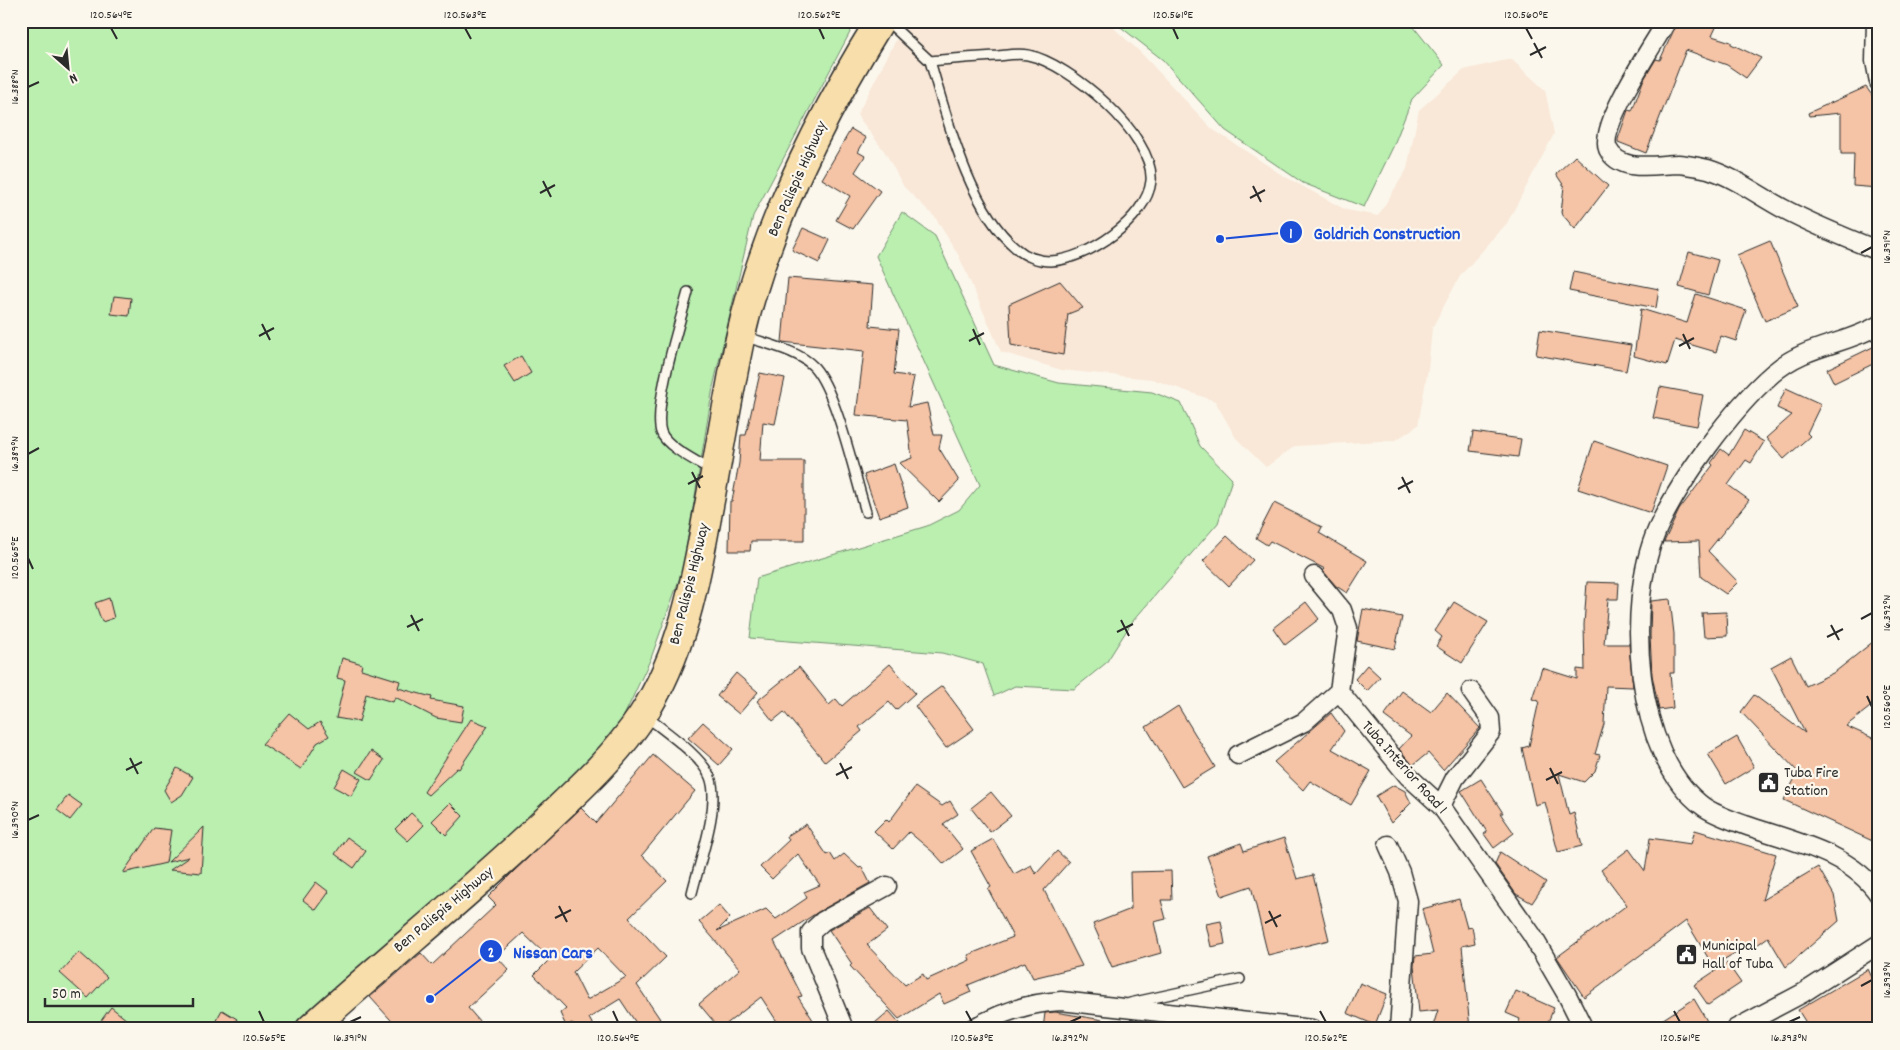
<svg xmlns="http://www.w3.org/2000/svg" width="1900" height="1050" viewBox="0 0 1900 1050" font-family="Dekko,sans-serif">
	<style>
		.built { fill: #f9e7d7 }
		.green { fill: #baefb0; stroke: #728d6e }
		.building { fill: #f5c3a5; stroke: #2b2b2b; fill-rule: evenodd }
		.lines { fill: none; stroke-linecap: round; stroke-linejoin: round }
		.lane-casing { stroke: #2b2b2b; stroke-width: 12 }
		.street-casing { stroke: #2b2b2b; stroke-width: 21 }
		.primary-casing { stroke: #2b2b2b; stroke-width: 31 }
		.lane { stroke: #fbf7ec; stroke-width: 9 }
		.street { stroke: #fbf7ec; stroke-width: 18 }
		.primary { stroke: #f8deab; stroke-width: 28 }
		.ticks { fill: none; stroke: #2b2b2b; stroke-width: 2 }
		.labels { text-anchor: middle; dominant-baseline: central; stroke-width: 4.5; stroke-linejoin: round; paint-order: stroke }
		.street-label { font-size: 16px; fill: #2b2b2b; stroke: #fbf7ec }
		.poi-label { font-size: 16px; fill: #2b2b2b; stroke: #fbf7ec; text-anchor: start }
		.leader { fill: none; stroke: #1d4ed8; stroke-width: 2 }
		.callout-dot { fill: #1d4ed8; stroke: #fbf7ec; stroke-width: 2 }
		.mark-label { font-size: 15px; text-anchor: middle; font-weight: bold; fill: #fff }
		.callout-label { font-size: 18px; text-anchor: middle; font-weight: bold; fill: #1d4ed8; stroke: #fbf7ec; stroke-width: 4.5; stroke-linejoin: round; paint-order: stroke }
		.neatline { fill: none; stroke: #2b2b2b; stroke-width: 2 }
		.ticks-label { font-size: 12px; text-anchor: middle; fill: #2b2b2b }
	</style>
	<rect width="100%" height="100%" fill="#fbf7ec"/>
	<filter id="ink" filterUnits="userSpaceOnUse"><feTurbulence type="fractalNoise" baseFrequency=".02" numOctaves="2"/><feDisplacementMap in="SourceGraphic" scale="10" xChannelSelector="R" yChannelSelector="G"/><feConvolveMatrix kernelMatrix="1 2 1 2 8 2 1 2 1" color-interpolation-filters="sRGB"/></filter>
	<g filter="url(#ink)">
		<path class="built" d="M906 21H1106L1140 52 1212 129 1282 175 1346 210 1378 216 1407 169 1419 110 1464 70 1511 59 1545 90 1554 134 1507 223 1460 276 1432 328 1428 369 1418 425 1396 440 1295 446 1266 467 1236 438 1215 401 1152 379 1062 370 1001 352 959 256 935 217 904 187 885 152 857 115Z"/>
		<path class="green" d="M21 21H856L753 216 713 387 683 569 651 658 617 731 597 760 298 1029H21Z
			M1113 21H1409L1444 65 1412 99 1393 147 1364 207 1303 183 1225 130 1163 60Z
			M902 212 935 236 994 365 1059 383 1152 392 1181 403 1200 446 1232 479 1218 523 1132 622 1106 663 1074 689 1015 686 994 696 983 664 942 653 750 638 757 578 927 526 959 510 980 485 876 256Z"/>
		<path class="building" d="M1678 21H1719L1712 36 1731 42V44L1761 58 1746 78 1727 65 1686 50 1646 153 1618 142V139L1628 110 1632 111 1643 81 1656 59 1660 60Z
			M1866 87 1877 102 1878 188 1853 186 1854 154H1841V113L1809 116 1808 113Z
			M851 129 866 138 858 152 865 156 855 172 880 191 853 229 836 220 850 196 822 179Z
			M1575 156 1608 186 1575 229 1561 213 1564 186 1556 174Z
			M803 228 830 240 819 263 792 250Z
			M1770 241 1798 307 1765 321 1737 255Z
			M1689 252 1718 260 1708 295 1679 287Z
			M1573 272 1659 289 1656 308 1569 291Z
			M788 278 873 285 870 326 899 329 894 374 914 377 908 407 927 403 934 435H942L939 448 959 481 939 502 899 463 912 458 907 420 856 415 864 351 782 342Z
			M1060 281 1083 308 1068 314 1063 355 1011 345 1009 304Z
			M1696 294 1746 310 1736 341 1721 336 1716 352 1675 340 1667 365 1634 356 1641 309 1687 323Z
			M114 296 131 298 129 316 111 314Z
			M1540 330 1631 345 1626 371 1536 355Z
			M1879 344V361L1834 383 1827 369Z
			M521 356 531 373 515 383 504 366Z
			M760 373 785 378 775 424 763 422 760 461H804V541H751L750 551H729L730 501H732L739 463 741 435H746Z
			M1660 387 1703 395 1697 426 1653 418Z
			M1786 388 1821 404 1807 433 1810 436 1784 459 1766 438 1792 415 1777 408Z
			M1744 430 1764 442 1751 463 1746 460 1728 485 1749 500 1708 551 1738 582 1726 594 1701 577 1699 541 1664 542 1679 510 1713 465 1711 463 1721 449 1729 455Z
			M1473 432 1521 439 1518 457 1470 451Z
			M1594 441 1667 466 1651 513 1578 489Z
			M894 464 908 507 879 517 864 475Z
			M1274 503 1322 527 1319 533 1367 561 1347 593 1336 586 1323 571 1325 569 1270 541 1267 545 1256 538Z
			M1227 536 1253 560 1229 586 1203 561Z
			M1587 582 1619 583 1618 599H1608L1604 644H1629L1633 687 1606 686 1604 724 1595 754 1600 755 1595 771 1584 782 1559 774 1569 815 1574 813 1582 846 1558 852 1545 802 1535 805 1522 748 1529 746 1539 701 1532 699 1542 668 1577 679V669L1585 670 1584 625Z
			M109 598 114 618 102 622 95 603Z
			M1670 599 1674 634V673H1670L1673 708 1659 710 1652 675 1650 636 1651 601Z
			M1306 602 1319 619 1285 645 1273 628Z
			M1454 602 1488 622 1462 663 1436 646 1442 637 1435 631Z
			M1363 609 1402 617 1395 649 1357 641Z
			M1726 612 1727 636 1704 637 1702 613Z
			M1879 637V700L1846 726 1879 741V844L1784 800 1798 772 1741 712 1754 695 1805 733 1771 667 1791 656 1806 686 1835 672Z
			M342 658 362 664 361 669 400 681 398 688 432 697 431 700 464 706 461 722 436 718 395 697 393 702 366 694 359 722 336 718 345 680 337 678Z
			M890 664 915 693 896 710 889 702 859 727 862 731 825 762 784 712 773 721 757 701 799 667 829 705 836 699 842 706Z
			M1367 665 1380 677 1367 691 1355 679Z
			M736 673 758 692 739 714 717 696Z
			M942 686 974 729 946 748 915 706Z
			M1402 691 1431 712 1447 693 1480 728 1443 770 1428 753 1413 765 1399 749 1411 736 1384 716Z
			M1178 706 1215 767 1182 787 1146 727Z
			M289 713 309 729 320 722 329 736 317 743 301 769 262 744Z
			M1331 713 1344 731 1332 749 1371 771 1351 805 1310 781 1303 790 1274 762Z
			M471 719 488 726 459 769 457 768 428 795 424 792Z
			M703 722 733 749 719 765 688 738Z
			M1737 737 1754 767 1726 784 1708 754Z
			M371 751 384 760 371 780 357 772Z
			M653 755 695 791 642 855 667 881 629 918 666 957 637 985 660 1019 645 1029H640L620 999 589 1018 595 1029H576L572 1023 566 1026 560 1013 566 1008 534 975 550 959 523 933 497 957 509 970 468 1008 486 1029H399L370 997 421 953 432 965 496 905 488 897 514 871 581 808 596 823ZM598 948 626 977 587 1000 573 972Z
			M177 768 193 777 182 795 171 802 164 790Z
			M344 769 361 779 351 796 334 787Z
			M1481 779 1503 813H1500L1514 833 1494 848 1484 834 1487 832 1461 791Z
			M1394 785 1405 791 1411 803 1391 823 1376 796Z
			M915 787 942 806 950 801 958 814 943 824 963 849 944 864 935 854 909 832 893 849 874 831 886 819 889 822Z
			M991 792 1011 816 990 832 971 808Z
			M68 795 82 805 70 820 57 810Z
			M450 803 463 816 446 835 432 821Z
			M411 813 424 825 408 841 395 829Z
			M806 824 827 855 830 853 835 861 844 854 859 868 862 867 870 883 818 912 774 941 802 996 798 997 819 1029H782L761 997 720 1029 699 1004 740 969 699 922 719 905 730 918 717 931 766 909 776 919 807 898 804 892 820 885 798 854 772 879 760 867 789 840 787 836Z
			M204 827 201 873 170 870 189 857 168 862Z
			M154 828 171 830 166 863 123 873Z
			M1695 830 1776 854 1762 900 1818 867 1834 895 1839 921 1786 967 1768 937 1757 945 1755 941 1713 966 1686 921 1584 997 1557 957 1627 905 1601 870 1629 849 1645 871 1650 838 1691 844Z
			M347 837 366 851 354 868 335 854Z
			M1284 838 1297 879 1313 875 1329 940 1268 955 1251 886 1222 896 1207 856 1241 843 1244 851Z
			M993 839 1014 874 1031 865 1036 874 1057 851 1069 862 1044 890 1082 966 1033 978 1025 962 968 985 971 992 944 1004 939 994 899 1019 850 966 852 964 829 930 870 908 887 930 867 945 905 985 923 974 926 980 970 960 968 955 1013 937 988 889 991 887 971 851Z
			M1500 852 1546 882 1532 903 1516 894 1495 864Z
			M1171 871 1172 900H1161L1166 919 1154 922 1161 953 1112 967 1093 924 1131 909 1130 872Z
			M316 882 329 892 316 910 303 900Z
			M1459 899 1467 928 1472 927 1475 943 1462 946 1470 1029H1432L1438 1010 1419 1012 1414 966 1415 956 1433 954 1422 909Z
			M1221 921 1225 944 1211 947 1206 924Z
			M79 952 107 977 88 998 60 973Z
			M1727 963 1741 983 1708 1005 1694 985Z
			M1868 969 1879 992 1873 996 1879 1007V1021L1865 1029H1810L1798 1010Z
			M1360 983 1387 994 1375 1025 1347 1013Z
			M1516 991 1554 1008 1545 1029H1516L1520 1019 1506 1013Z
			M1694 999 1707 1021 1694 1029H1648Z
			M111 1007 138 1029H95Z
			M222 1010 237 1019 232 1029H211Z
			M889 1011 905 1029H868Z
			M1055 1012 1103 1020 1102 1029H1043L1045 1013Z"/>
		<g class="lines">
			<defs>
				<path id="lane" d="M887 21 930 61C952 59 975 57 998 56 1007 55 1018 53 1028 55 1069 63 1155 135 1151 181 1147 219 1087 260 1050 261 1038 261 1025 256 1016 248 969 209 947 118 930 61
					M688 292C680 322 653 406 661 432 666 447 700 463 713 471
					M744 336C765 344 798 350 814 367 837 393 855 477 866 512
					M646 716C664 731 701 755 710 777 721 805 699 863 692 893
					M1130 1003 1240 979"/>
				<path id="street" d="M1667 21C1653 45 1598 126 1608 149 1620 174 1658 164 1678 164 1689 165 1698 167 1708 169 1734 177 1758 195 1782 208 1814 225 1846 238 1879 251
					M1876 21 1875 61 1879 82
					M1879 325C1843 346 1806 344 1772 374 1732 409 1679 481 1657 530 1625 603 1633 756 1704 807 1716 815 1731 820 1745 825 1791 841 1850 852 1879 895
					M1314 576 1342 610 1348 628 1339 691 1408 776 1441 806 1532 935 1567 995 1584 1029
					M1238 755 1304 722 1339 691
					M1441 806 1455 778 1491 732 1490 718 1471 691
					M1388 845 1400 872 1408 901 1399 1029
					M844 1029 811 948V932L823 921 887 886
					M972 1029C1001 1012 1028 1003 1061 1001L1312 1029
					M1735 1029 1803 993 1879 944"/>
				<path id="primary" d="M310 1029C386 960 466 896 540 826 577 791 614 758 642 716 682 655 696 580 708 511 719 454 728 396 740 339 765 227 820 118 880 21"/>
			</defs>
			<use href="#lane" class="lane-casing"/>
			<use href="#street" class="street-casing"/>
			<use href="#primary" class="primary-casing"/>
			<use href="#lane" class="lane"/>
			<use href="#street" class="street"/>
			<use href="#primary" class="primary"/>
		</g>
	</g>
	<path class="ticks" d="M111 28 117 39M465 28 471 39M819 28 824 39M1173 28 1178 39M1526 28 1532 39M1534 43 1542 58M1530 55 1546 47M28 87 39 82M543 181 551 197M1253 186 1261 202M540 193 555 185M1250 198 1265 190M1861 253 1872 247M262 324 270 340M973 329 980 345M1683 334 1690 349M259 336 274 328M969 341 984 333M1679 346 1694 338M28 454 39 448M692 472 700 488M1402 477 1410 493M688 484 703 476M1398 489 1413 481M28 558 33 569M411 615 419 631M1861 619 1872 613M1121 620 1129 636M1831 625 1839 640M407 627 423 619M1117 632 1133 624M1827 637 1843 629M1867 696 1872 707M130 758 138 774M840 763 848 779M1550 768 1558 784M126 770 142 762M836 775 852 767M1546 780 1562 772M28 820 39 815M559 906 567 922M1269 911 1277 927M555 918 571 910M1265 923 1281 915M1861 986 1872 980M259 1011 264 1022M613 1011 618 1022M966 1011 972 1022M1320 1011 1326 1022M1674 1011 1680 1022M350 1022 361 1017M1070 1022 1081 1017M1789 1022 1800 1017"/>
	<defs>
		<symbol id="civic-square" viewBox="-11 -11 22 22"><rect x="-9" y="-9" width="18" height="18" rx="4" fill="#2b2b2b" stroke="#fbf7ec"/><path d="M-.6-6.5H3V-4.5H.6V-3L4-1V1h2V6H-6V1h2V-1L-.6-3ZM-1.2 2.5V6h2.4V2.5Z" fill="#fff"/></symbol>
	</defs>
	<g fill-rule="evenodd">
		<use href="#civic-square" x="1756" y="770" width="25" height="25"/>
		<use href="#civic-square" x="1674" y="942" width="25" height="25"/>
	</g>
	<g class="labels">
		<g class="street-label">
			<text transform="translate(798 179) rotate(-66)">Ben Palispis Highway</text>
			<text transform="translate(690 584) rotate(-76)">Ben Palispis Highway</text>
			<text transform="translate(1404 768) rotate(48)">Tuba Interior Road 1</text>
			<text transform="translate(444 910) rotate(-40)">Ben Palispis Highway</text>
		</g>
		<g class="poi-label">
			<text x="1784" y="773">Tuba Fire<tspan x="1784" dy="18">Station</tspan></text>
			<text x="1702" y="946">Municipal<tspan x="1702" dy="18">Hall of Tuba</tspan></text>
		</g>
	</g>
	<path class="leader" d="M1220 239L1291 232M430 999L491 951"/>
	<g class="callout-dot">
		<circle cx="1220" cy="239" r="5"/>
		<circle cx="430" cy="999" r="5"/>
		<circle cx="1291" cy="232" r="12"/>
		<circle cx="491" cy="951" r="12"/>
	</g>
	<g class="mark-label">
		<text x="1291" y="238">1</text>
		<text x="491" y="957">2</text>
	</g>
	<g class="callout-label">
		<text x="1387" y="239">Goldrich Construction</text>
		<text x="553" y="958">Nissan Cars</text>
	</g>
	<rect width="1900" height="1050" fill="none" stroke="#fbf7ec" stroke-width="55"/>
	<g transform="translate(68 68) rotate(153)" stroke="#fbf7ec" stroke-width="4" paint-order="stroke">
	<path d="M0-4L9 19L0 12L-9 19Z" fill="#2b2b2b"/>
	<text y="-8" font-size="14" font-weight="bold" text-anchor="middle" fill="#2b2b2b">N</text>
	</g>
	<path d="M45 998v8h148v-8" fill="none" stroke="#2b2b2b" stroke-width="2.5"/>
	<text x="52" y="998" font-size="15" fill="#2b2b2b" stroke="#fbf7ec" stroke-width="4" paint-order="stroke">50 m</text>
	<rect x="28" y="28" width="1844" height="994" class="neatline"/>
	<g class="ticks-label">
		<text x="111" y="18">120.564°E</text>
		<text x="465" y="18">120.563°E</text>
		<text x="819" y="18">120.562°E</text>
		<text x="1173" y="18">120.561°E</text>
		<text x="1526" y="18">120.560°E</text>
		<text transform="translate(14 87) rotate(-90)" y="4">16.388°N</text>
		<text transform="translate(1886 247) rotate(-90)" y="4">16.391°N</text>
		<text transform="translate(14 454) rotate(-90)" y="4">16.389°N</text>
		<text transform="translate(14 558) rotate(-90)" y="4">120.565°E</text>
		<text transform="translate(1886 613) rotate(-90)" y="4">16.392°N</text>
		<text transform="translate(1886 707) rotate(-90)" y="4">120.560°E</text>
		<text transform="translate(14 820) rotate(-90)" y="4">16.390°N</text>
		<text transform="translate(1886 980) rotate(-90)" y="4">16.393°N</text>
		<text x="264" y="1041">120.565°E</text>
		<text x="350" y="1041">16.391°N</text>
		<text x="618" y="1041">120.564°E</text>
		<text x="972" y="1041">120.563°E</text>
		<text x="1070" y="1041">16.392°N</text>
		<text x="1326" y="1041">120.562°E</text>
		<text x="1680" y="1041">120.561°E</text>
		<text x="1789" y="1041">16.393°N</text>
	</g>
</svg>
